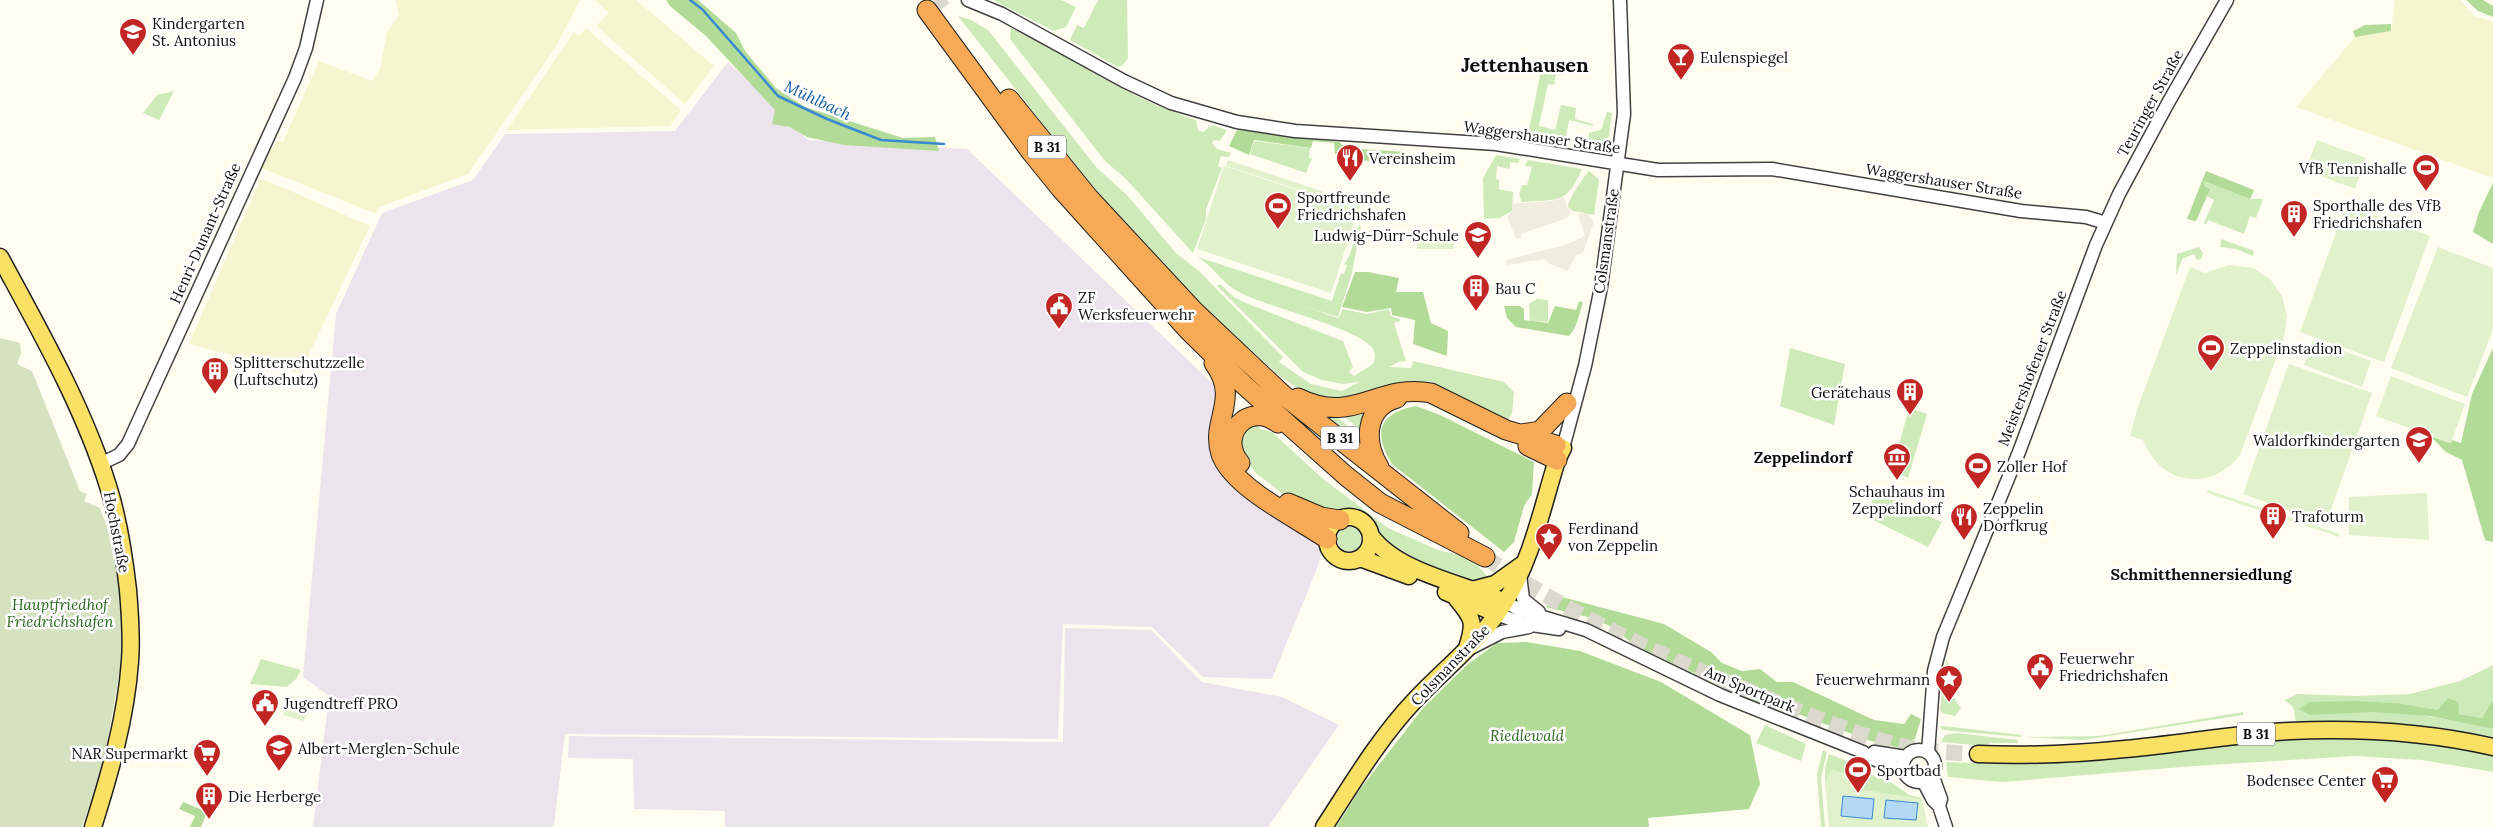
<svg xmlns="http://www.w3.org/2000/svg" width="2493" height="827" viewBox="0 0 2493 827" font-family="Lora,serif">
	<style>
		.industrial { fill: #ede3ed }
		.farmland { fill: #f6f5cf }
		.green { fill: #cfeab9 }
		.forest { fill: #b1db97 }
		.cemetery { fill: #d5e2c0 }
		.pitch { fill: #e1f1cb }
		.plaza { fill: #f0ecde }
		.water { fill: #b4d9f7; stroke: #398ad0 }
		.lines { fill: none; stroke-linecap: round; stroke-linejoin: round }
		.stream { stroke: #398ad0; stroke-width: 2.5 }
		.major-tunnel { stroke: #dbd9ce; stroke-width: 16; stroke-dasharray: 16 8; stroke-linecap: butt }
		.highway-tunnel { stroke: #dbd9ce; stroke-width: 19; stroke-dasharray: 19 9; stroke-linecap: butt }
		.minor-casing { stroke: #414141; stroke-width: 15 }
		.major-casing { stroke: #1f1f1f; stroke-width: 19 }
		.highway-casing { stroke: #1f1f1f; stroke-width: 21 }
		.minor { stroke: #fff; stroke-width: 12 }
		.major { stroke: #fae064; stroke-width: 16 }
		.highway { stroke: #f6aa56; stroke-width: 19 }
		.labels { text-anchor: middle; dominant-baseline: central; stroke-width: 5; stroke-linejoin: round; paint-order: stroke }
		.shield { fill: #fff; stroke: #565656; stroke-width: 1 }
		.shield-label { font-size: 14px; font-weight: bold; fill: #0e0e0e }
		.poi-label { font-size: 15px; fill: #0e0e0e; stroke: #fff; text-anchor: start }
		.street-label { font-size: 15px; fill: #0e0e0e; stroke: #fff }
		.park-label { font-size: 15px; font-style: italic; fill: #28681d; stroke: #fff }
		.water-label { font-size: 16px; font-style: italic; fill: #155ba3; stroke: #fff }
		.neighbourhood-label { font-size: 16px; font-weight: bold; fill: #0e0e0e; stroke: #fff }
		.district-label { font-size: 20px; font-weight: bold; fill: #0e0e0e; stroke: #fff }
	</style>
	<rect width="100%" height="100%" fill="#fffdf0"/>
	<path class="industrial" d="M728 62 808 140 967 149 1215 386 1216 436 1221 460 1315 536 1322 549 1318 566 1272 679 1203 677 1152 627 1063 624 1058 739 565 734 554 825 551 827H313L329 696 303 677 336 314 382 213 473 180 505 134 675 131Z
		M1065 628 1151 630 1202 682 1282 697 1339 725 1268 827H725V811L634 809 633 759 568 758 569 736 1063 742Z"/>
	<path class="farmland" d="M396 0H580L555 48 468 174 379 207 376 214 261 168 277 141 283 142 319 61 372 81 380 69 387 32 399 15Z
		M595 0H636L714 66 685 104 596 26 609 13Z
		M2395 0H2460L2475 16 2493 22V178L2296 107 2355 37 2391 31Z
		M586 28 681 110 670 126 507 130 574 32 579 36Z
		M260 180 268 181 370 226 300 373 189 344Z"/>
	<path class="green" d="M993 0H1061L1076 7 1066 27 1054 31Z
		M1098 0H1127L1128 58 1123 65 1118 67 1070 40 1077 25 1084 28Z
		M958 16 971 20 988 30 1097 168 1127 195 1176 253 1199 271 1283 357 1279 362 1311 384 1342 391 1359 382 1343 384 1322 380 1303 372 1217 286 1220 284 1234 297 1246 303 1343 341 1353 367 1349 372 1354 376 1373 364C1375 359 1376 354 1373 349 1358 327 1263 307 1235 290 1221 281 1212 266 1198 257L1332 301 1341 273 1344 274 1347 265 1344 264C1352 256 1354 237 1359 225L1361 226 1352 273 1338 317 1303 306 1338 318 1343 309 1367 314 1389 309 1391 316 1400 319V321L1394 323 1406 361 1398 362 1389 367 1411 368 1413 361 1504 382 1514 392 1512 413 1506 423 1439 390 1346 401 1313 398 1282 378 1221 324 1142 243 1080 171Z
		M1011 28C1073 58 1130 99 1196 120L1198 130 1203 132 1212 125 1227 130 1220 141 1214 140 1212 143 1217 149 1231 153 1229 157 1221 156 1218 166 1222 168 1206 209V219L1193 253 1125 178 1105 161 1010 39Z
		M1542 66 1563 72V75L1556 74 1554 85 1548 84 1539 126 1555 130 1561 105 1576 108 1575 119 1593 124V126L1569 120 1565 143 1527 139Z
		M174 91 159 120 143 113 157 95Z
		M1607 112 1612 113 1608 144C1603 151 1594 149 1587 148L1589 133 1601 130Z
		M1254 141 1310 148 1309 158H1312L1306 173 1250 154Z
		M1496 155 1520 159 1518 163 1510 162V169L1497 166 1496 179 1499 180V189L1513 192 1512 211 1500 218 1484 219 1483 178Z
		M1528 160 1582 169C1566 205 1559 199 1522 202L1519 194 1522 185H1527L1532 167 1525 166Z
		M1589 171 1599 180 1594 215 1573 211 1568 207C1568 200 1584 176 1589 171Z
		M2204 181 2250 199H2263L2256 218 2250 216 2244 234 2208 220 2206 224 2204 223 2214 200 2206 196 2210 189 2205 186Z
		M2221 239 2254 251 2253 256 2236 249 2220 247Z
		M2199 247 2203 253 2201 259 2197 260 2194 254 2182 259 2176 276 2177 254Z
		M1537 299 1548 300V322L1530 321 1529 304Z
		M1790 348 1845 364 1834 425 1780 406Z
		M1383 401 1365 434 1339 412Z
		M1909 408 1927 414 1908 478 1892 471Z
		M1316 411 1331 412 1365 440 1367 454Z
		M1255 422 1260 429 1272 432 1322 478 1388 528 1438 550 1471 558 1489 578 1481 584 1454 580 1381 541 1370 523 1363 516 1354 512 1338 514 1292 501 1257 474 1237 450 1239 436Z
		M1876 492 1942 522 1928 547 1865 516Z
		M1337 539a12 12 0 1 1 24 0a12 12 0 1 1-24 0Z
		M1634 645 1674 664 1794 713 1792 716 1708 684 1633 648Z
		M261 659 301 670 297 678 287 687 250 684Z
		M1946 661 1948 662C1947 680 1950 694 1961 708L1955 716 1942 713 1940 709Z
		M2493 665V699L2482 718 2398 703 2358 701 2320 715C2371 703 2442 718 2493 729V741L2298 724 2296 722 2293 707 2285 700 2297 694 2355 696 2410 694 2460 681Z
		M2243 712V715L2083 740 2024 737 2099 736Z
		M1765 725 1806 744 1801 761 1756 743Z
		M1940 726H1944L2021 735V737L1942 730Z
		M1957 733 2018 740V743H1990L1984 746 1941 742 1945 735Z
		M2361 737 2441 744 2493 753V772L2422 760 2355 756 2194 766 2003 782 1948 777 1946 762 2002 764V761L2291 738Z
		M1823 750 1827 752 1821 778 1825 827H1821L1817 774Z
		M1829 754 1852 763 1858 770 1891 782 1909 795 1921 798V800L1825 785V768Z"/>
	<path class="forest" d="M666 0H698L736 33 745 51 776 88 805 107 903 138 935 137 939 151 844 145 807 137 790 127 772 124 775 110 706 36 670 6Z
		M2466 0H2483L2493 6V17L2478 11Z
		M2391 24V31L2355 37 2353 31 2365 25Z
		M1237 130 1339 142 1347 148 1405 152 1404 164 1359 160 1353 164 1349 162 1350 156 1335 154 1334 143 1313 141 1311 148 1254 140 1249 155 1229 146Z
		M2206 171 2254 190 2250 199 2204 181 2205 186 2210 189 2197 219 2195 221 2187 219Z
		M2493 183V244L2473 232 2479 212Z
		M1355 272H1368L1399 278 1396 292H1423L1431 323 1448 331 1447 356 1413 344 1415 320 1392 315 1391 308 1367 312 1342 307Z
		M1579 301 1583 302C1579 314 1577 328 1569 336L1516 327 1507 318 1504 306H1520L1524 309V320L1548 323 1555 306 1576 310Z
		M2493 348V542L2485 540 2462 460 2446 452 2430 436 2450 443 2452 440 2461 443 2472 394Z
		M1416 406 1440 415 1534 462 1532 494 1524 506 1514 542 1504 552 1392 464C1373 433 1378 413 1416 406Z
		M1558 596 1664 624 1711 652 1722 663 1742 671 1760 669 1777 682H1793L1874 720 1904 724 1911 714 1921 719 1915 739 1900 748 1871 741 1762 701 1674 664 1634 645 1612 627 1592 618 1546 607Z
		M1527 642 1580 651 1661 682 1750 735 1760 784 1749 809 1648 818 1649 827H1336L1361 788 1423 708 1467 665 1497 643Z
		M2448 698 2458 702 2459 714 2482 718 2493 699V729L2430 716 2373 712 2310 715 2299 709 2309 702 2358 701 2398 703 2438 710Z
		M183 802 207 812 201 827H190L195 816 179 809Z"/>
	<path class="cemetery" d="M0 338 20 343 21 353 17 364 32 371 80 491 87 494 84 501 100 508 108 530 119 588 122 589 121 665 102 771 82 827H0Z"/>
	<path class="pitch" d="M2317 140 2366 158 2355 189 2305 170Z
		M1228 160 1360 204 1359 209 1226 166Z
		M1224 166 1358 210 1331 293 1197 249Z
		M2346 205 2430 236 2384 362 2300 332Z
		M1377 232 1411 233V239L1377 238Z
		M1417 233H1454V249H1417Z
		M2438 247 2493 268V329L2467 397 2391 368Z
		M2229 265 2253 268 2270 279 2282 296 2287 316 2284 337 2240 455C2211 493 2160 485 2143 440L2130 436 2138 407 2190 267 2205 273Z
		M2313 340 2371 361 2362 387 2304 365Z
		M2289 364 2372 393 2326 524 2243 494Z
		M2391 376 2465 404 2451 443 2376 416Z
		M2208 490 2340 534 2339 537 2207 493Z
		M2427 493 2429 540 2349 535V497Z
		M287 700 309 707 304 721 283 715Z
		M1832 769 1857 777 1859 789 1922 799 1928 827H1829L1825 782Z"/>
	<path class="plaza" d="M1564 197 1567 207 1571 211 1567 218 1521 234V238L1516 239 1507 216 1512 211V204L1552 201Z
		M1582 212 1589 215 1594 222 1583 253 1576 255 1568 271 1550 264 1545 259 1507 265V260L1565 245 1585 236 1578 215Z"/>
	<path class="water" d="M1843 796 1874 799 1872 819 1841 816Z
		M1886 800 1918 803 1916 820 1884 818Z"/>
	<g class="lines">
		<path class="stream" d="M690 0 702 9 778 96 827 119 881 140 944 144"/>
		<path class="major-tunnel" d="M1485 557C1568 614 1660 656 1752 692 1804 713 1856 736 1910 748 1932 752 1956 753 1978 754"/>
		<path class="highway-tunnel" d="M935 0 942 9"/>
		<defs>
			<path id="minor" d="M968 0 1002 14 1124 81 1171 103 1237 122 1295 131 1496 144 1658 170 1772 169 2021 211 2086 217 2106 223
				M1563 448 1585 366 1601 287 1624 114 1620 0
				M100 464 119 455 128 444 295 78 306 48 317 0
				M1520 575 1523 599 1539 612
				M1505 602 1520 610 1586 630 1720 695 1863 752 1871 758 1903 771
				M1497 614 1524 624 1559 629
				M1471 648 1502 632 1529 627
				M1903 766a16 16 0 1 1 32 0a16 16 0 1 1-32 0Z
				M1874 752 1906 757
				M1928 753 1934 671 1943 637 2019 452 2096 245 2119 194 2168 103 2227 0
				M1932 774 1941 799 1939 806
				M1923 781 1933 800 1939 806 1946 827"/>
			<path id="major" d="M0 257C40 331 83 406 108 486 119 520 124 555 128 590 130 614 132 637 130 661 126 718 110 773 93 827
				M1327 539a22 22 0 1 1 44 0a22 22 0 1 1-44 0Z
				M1371 536C1398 573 1465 584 1505 602
				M1360 558 1409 576
				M1472 590 1495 584 1523 564
				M1446 592 1497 614
				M1457 599C1474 619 1475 623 1467 648
				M1978 754C2027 756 2076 754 2125 749 2180 744 2235 734 2290 731 2358 728 2427 732 2493 747
				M1324 827C1352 784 1379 738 1415 700 1445 668 1481 641 1505 602 1532 559 1542 508 1557 460L1563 448"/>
			<path id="highway" d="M927 10 1031 152 1061 189 1188 330 1244 385 1346 476 1380 503 1485 557
				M1009 99 1089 198 1194 311 1282 394 1459 533
				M1214 363C1241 400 1210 420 1221 454 1233 488 1299 519 1327 539
				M1298 398C1354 426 1377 383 1431 393L1506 430 1556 445
				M1521 434 1540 431 1567 403
				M1528 446 1557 460
				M1240 463C1217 436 1248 400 1278 423
				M1379 467C1364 443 1364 407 1397 398
				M1288 503 1321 517 1340 520"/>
		</defs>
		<use href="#minor" class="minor-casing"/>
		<use href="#major" class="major-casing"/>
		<use href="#highway" class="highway-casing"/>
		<use href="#minor" class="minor"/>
		<use href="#major" class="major"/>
		<use href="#highway" class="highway"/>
	</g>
	<defs>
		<symbol id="school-pin" viewBox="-11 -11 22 30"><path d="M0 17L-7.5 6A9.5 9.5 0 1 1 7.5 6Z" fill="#c12623" stroke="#fff"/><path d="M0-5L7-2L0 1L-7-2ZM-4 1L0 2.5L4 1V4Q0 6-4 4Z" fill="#fff"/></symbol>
		<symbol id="bar-pin" viewBox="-11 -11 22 30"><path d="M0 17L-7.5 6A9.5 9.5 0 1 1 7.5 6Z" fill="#c12623" stroke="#fff"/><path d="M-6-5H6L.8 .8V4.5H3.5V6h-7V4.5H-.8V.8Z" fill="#fff"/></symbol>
		<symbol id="restaurant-pin" viewBox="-11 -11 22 30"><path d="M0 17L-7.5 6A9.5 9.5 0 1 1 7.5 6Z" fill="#c12623" stroke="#fff"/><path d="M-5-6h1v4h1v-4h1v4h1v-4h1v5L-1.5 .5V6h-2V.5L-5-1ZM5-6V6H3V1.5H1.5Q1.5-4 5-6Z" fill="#fff"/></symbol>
		<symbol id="stadium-pin" viewBox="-11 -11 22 30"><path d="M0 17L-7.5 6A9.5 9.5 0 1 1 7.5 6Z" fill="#c12623" stroke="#fff"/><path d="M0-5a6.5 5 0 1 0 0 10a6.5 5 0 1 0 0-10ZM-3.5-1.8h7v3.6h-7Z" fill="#fff"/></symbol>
		<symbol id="building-pin" viewBox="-11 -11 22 30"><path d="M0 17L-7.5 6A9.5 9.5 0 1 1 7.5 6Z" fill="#c12623" stroke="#fff"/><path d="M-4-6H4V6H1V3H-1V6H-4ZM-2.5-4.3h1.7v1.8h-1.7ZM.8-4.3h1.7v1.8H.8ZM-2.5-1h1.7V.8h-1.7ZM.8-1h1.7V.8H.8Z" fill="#fff"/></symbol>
		<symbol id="civic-pin" viewBox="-11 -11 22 30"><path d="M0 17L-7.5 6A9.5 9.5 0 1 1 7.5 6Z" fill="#c12623" stroke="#fff"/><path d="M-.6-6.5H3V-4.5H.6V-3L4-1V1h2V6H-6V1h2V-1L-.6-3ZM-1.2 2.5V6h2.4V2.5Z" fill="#fff"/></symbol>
		<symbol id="museum-pin" viewBox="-11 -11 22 30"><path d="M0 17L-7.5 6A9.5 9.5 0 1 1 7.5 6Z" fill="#c12623" stroke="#fff"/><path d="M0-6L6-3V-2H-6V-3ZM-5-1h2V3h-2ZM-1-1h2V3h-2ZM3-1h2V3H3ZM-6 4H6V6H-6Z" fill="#fff"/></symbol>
		<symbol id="sight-pin" viewBox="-11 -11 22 30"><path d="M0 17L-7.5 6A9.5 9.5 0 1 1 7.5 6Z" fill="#c12623" stroke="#fff"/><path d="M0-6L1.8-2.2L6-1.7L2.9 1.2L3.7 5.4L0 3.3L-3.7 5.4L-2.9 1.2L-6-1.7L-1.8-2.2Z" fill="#fff"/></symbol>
		<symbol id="supermarket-pin" viewBox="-11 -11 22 30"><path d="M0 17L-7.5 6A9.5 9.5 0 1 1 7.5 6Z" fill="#c12623" stroke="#fff"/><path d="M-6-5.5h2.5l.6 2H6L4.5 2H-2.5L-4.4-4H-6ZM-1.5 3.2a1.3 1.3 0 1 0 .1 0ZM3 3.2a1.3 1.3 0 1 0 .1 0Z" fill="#fff"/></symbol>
	</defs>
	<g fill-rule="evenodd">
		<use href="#school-pin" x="117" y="16" width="32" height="43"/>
		<use href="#bar-pin" x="1665" y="41" width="32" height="43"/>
		<use href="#restaurant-pin" x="1334" y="142" width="32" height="43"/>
		<use href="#stadium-pin" x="2410" y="152" width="32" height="43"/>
		<use href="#stadium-pin" x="1262" y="190" width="32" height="43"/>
		<use href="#building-pin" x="2278" y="198" width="32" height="43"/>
		<use href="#school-pin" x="1462" y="219" width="32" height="43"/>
		<use href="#building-pin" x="1460" y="272" width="32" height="43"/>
		<use href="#civic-pin" x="1043" y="290" width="32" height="43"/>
		<use href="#stadium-pin" x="2195" y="332" width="32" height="43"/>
		<use href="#building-pin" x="199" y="355" width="32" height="43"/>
		<use href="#building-pin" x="1894" y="376" width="32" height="43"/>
		<use href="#school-pin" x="2403" y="424" width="32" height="43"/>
		<use href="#museum-pin" x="1881" y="441" width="32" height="43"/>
		<use href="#stadium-pin" x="1962" y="450" width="32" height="43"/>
		<use href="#building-pin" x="2257" y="500" width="32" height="43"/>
		<use href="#restaurant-pin" x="1948" y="501" width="32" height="43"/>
		<use href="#sight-pin" x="1533" y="521" width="32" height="43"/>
		<use href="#civic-pin" x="2024" y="651" width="32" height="43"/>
		<use href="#sight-pin" x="1933" y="663" width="32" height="43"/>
		<use href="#civic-pin" x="249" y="687" width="32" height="43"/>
		<use href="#school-pin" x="263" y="732" width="32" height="43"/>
		<use href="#supermarket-pin" x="191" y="737" width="32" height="43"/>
		<use href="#stadium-pin" x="1842" y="754" width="32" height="43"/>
		<use href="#supermarket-pin" x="2369" y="764" width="32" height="43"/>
		<use href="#building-pin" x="193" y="780" width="32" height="43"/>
	</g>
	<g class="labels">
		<g class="shield">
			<rect x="1028" y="135.5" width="38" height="23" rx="4"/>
			<rect x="1321" y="426.5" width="38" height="23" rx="4"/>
			<rect x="2237" y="722.5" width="38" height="23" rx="4"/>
		</g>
		<g class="shield-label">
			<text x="1047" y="147">B 31</text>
			<text x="1340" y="438">B 31</text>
			<text x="2256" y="734">B 31</text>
		</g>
		<g class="poi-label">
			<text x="152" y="23">Kindergarten<tspan x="152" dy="17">St. Antonius</tspan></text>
			<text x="1700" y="57">Eulenspiegel</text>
			<text x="1369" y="158">Vereinsheim</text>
			<text x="2407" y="168" text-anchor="end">VfB Tennishalle</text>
			<text x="1297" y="197">Sportfreunde<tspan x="1297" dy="17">Friedrichshafen</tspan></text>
			<text x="2313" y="205">Sporthalle des VfB<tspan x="2313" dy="17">Friedrichshafen</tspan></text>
			<text x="1459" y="235" text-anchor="end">Ludwig-Dürr-Schule</text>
			<text x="1495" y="288">Bau C</text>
			<text x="1078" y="297">ZF<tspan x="1078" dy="17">Werksfeuerwehr</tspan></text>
			<text x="2230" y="348">Zeppelinstadion</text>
			<text x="234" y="362">Splitterschutzzelle<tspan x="234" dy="17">(Luftschutz)</tspan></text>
			<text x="1891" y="392" text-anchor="end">Gerätehaus</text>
			<text x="2400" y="440" text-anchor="end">Waldorfkindergarten</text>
			<text x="1997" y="466">Zoller Hof</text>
			<text x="1897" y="491" text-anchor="middle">Schauhaus im<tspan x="1897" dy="17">Zeppelindorf</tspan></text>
			<text x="1983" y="508">Zeppelin<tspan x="1983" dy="17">Dorfkrug</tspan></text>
			<text x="2292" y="516">Trafoturm</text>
			<text x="1568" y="528">Ferdinand<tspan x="1568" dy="17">von Zeppelin</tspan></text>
			<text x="2059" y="658">Feuerwehr<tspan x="2059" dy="17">Friedrichshafen</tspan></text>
			<text x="1930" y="679" text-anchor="end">Feuerwehrmann</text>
			<text x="284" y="703">Jugendtreff PRO</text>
			<text x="298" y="748">Albert-Merglen-Schule</text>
			<text x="188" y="753" text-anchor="end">NAR Supermarkt</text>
			<text x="1877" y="770">Sportbad</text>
			<text x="2366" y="780" text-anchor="end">Bodensee Center</text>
			<text x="228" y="796">Die Herberge</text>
		</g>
		<g class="street-label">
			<text transform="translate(2150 103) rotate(-61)">Teuringer Straße</text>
			<text transform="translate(1542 137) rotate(8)">Waggershauser Straße</text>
			<text transform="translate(1944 181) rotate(9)">Waggershauser Straße</text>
			<text transform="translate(205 233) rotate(-66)">Henri-Dunant-Straße</text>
			<text transform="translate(1606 241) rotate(-82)">Colsmanstraße</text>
			<text transform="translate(2032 368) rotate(-69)">Meistershofener Straße</text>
			<text transform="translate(117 532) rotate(79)">Hochstraße</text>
			<text transform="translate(1450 665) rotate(-46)">Colsmanstraße</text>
			<text transform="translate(1750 689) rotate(23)">Am Sportpark</text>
		</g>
		<g class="park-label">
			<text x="60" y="604">Hauptfriedhof<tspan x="60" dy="17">Friedrichshafen</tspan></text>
			<text x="1527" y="735">Riedlewald</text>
		</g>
		<g class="water-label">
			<text transform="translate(818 100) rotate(25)">Mühlbach</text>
		</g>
		<g class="neighbourhood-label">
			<text x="1803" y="457">Zeppelindorf</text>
			<text x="2201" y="574">Schmitthennersiedlung</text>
		</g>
		<g class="district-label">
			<text x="1525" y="64">Jettenhausen</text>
		</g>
	</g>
</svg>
